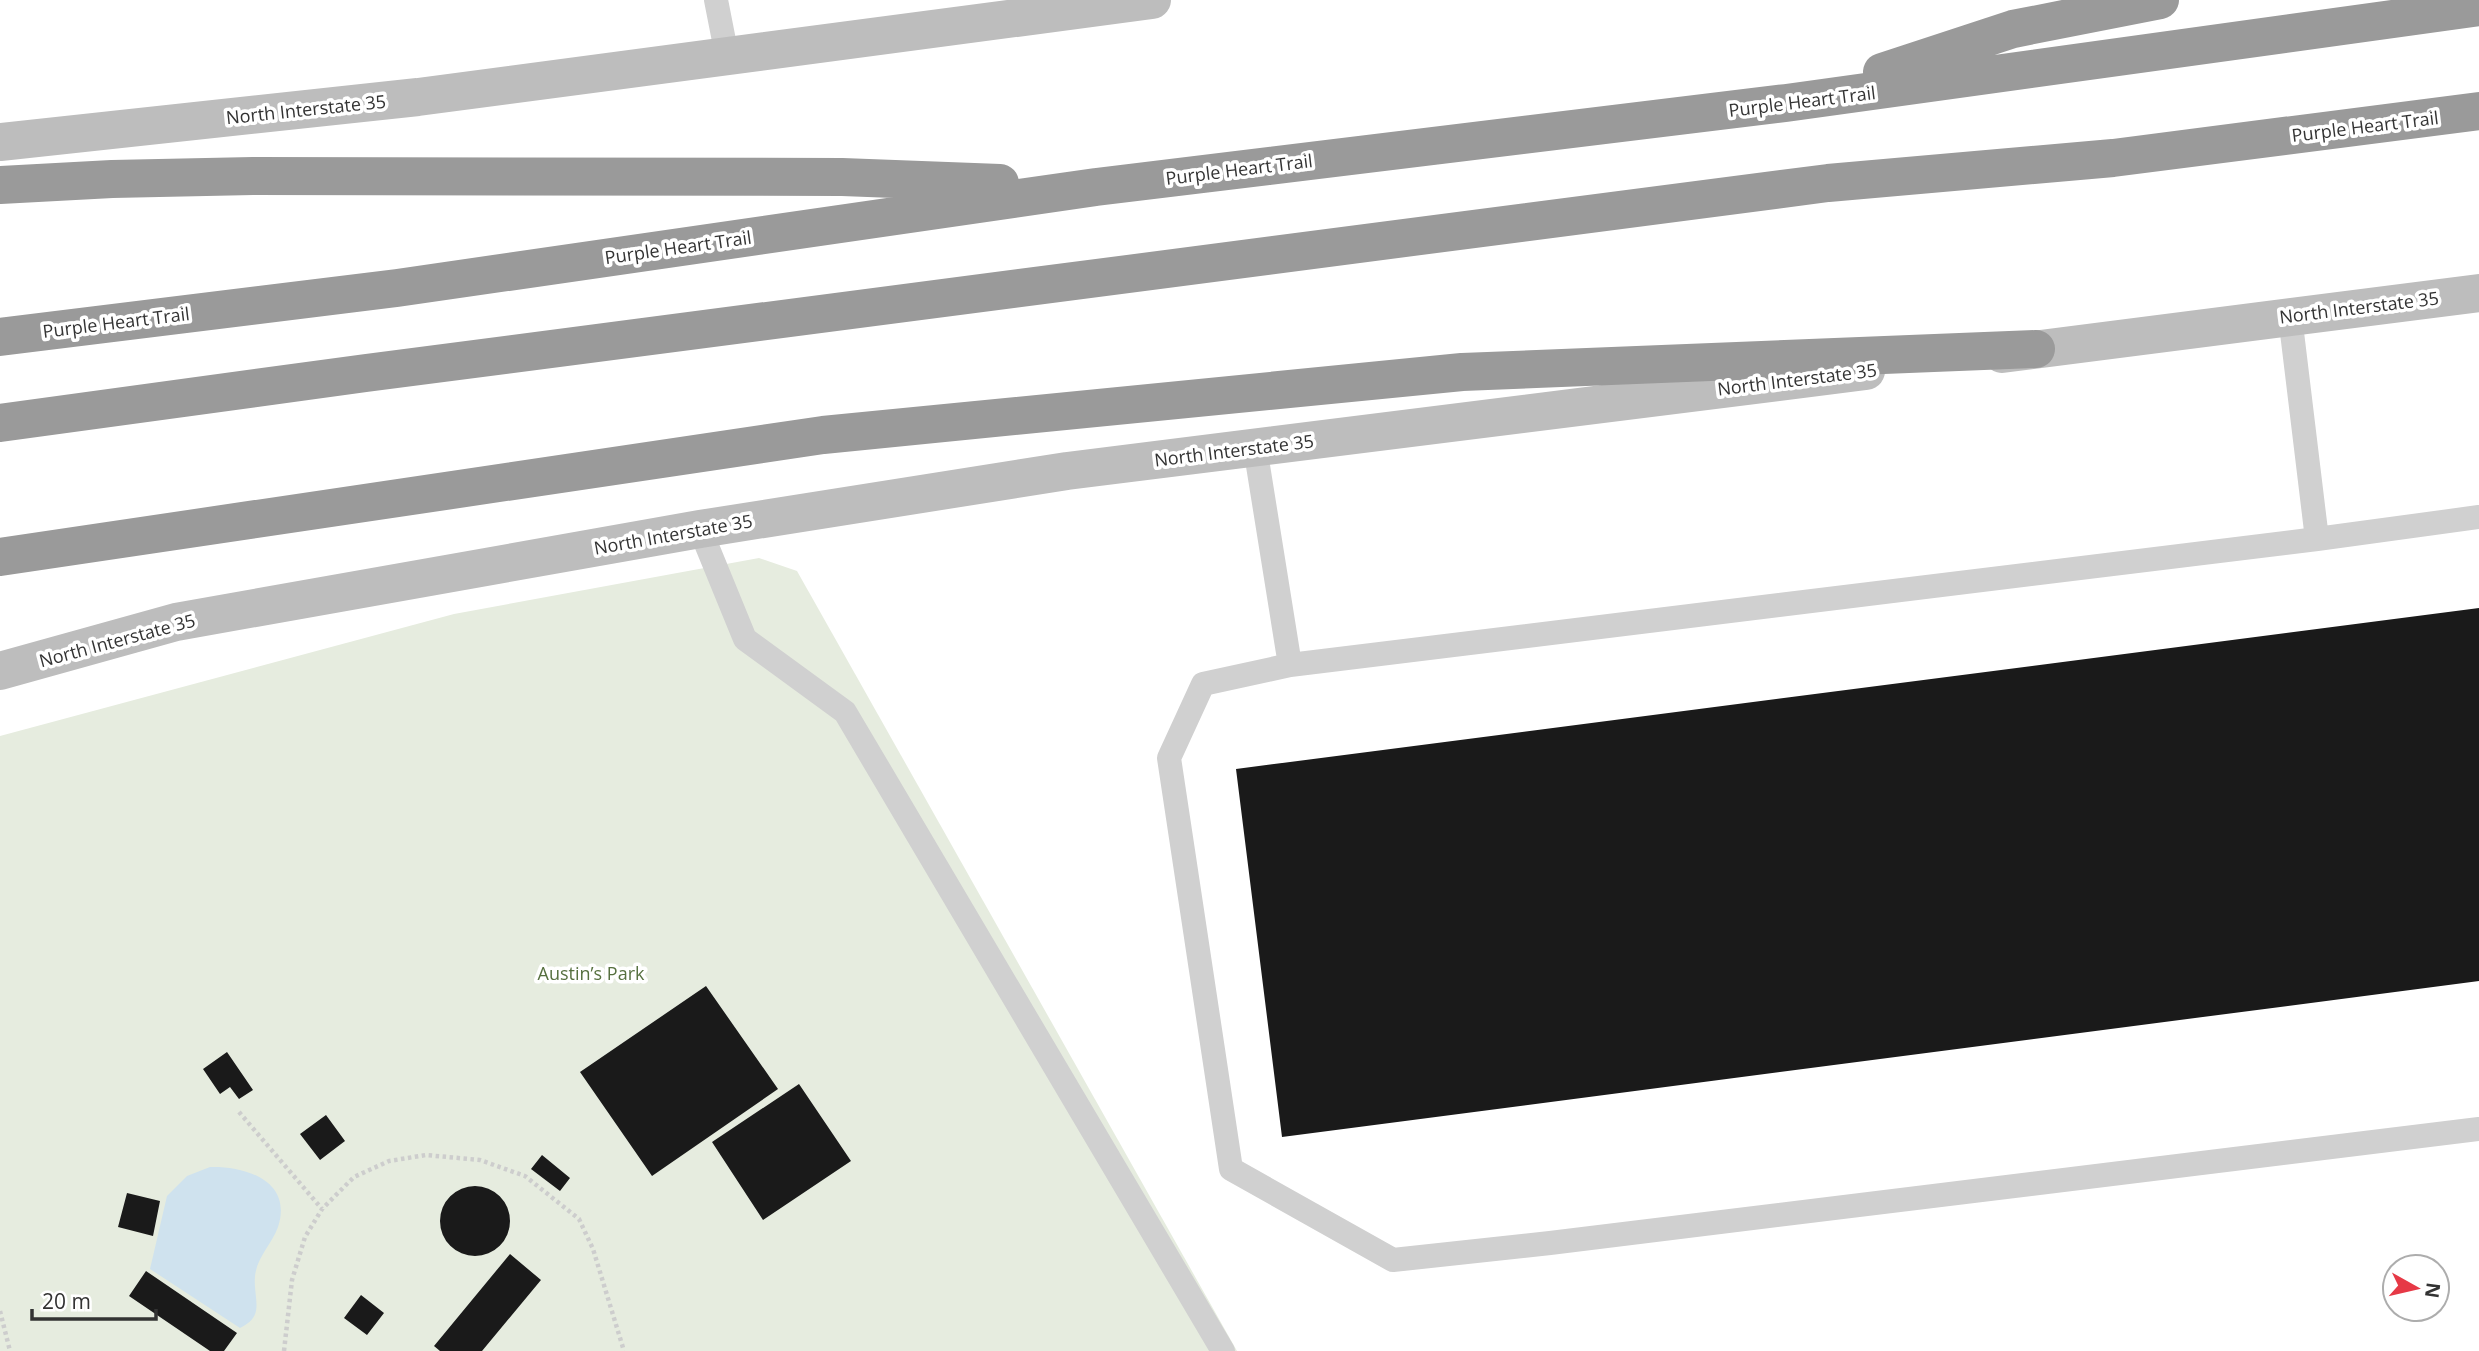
<svg xmlns="http://www.w3.org/2000/svg" width="2479" height="1351" viewBox="0 0 2479 1351" font-family="'Open Sans',sans-serif">
	<style>
		.green { fill: #e6ecdf }
		.water { fill: #cfe2ee }
		.building { fill: #1a1a1a }
		.lines { fill: none; stroke-linecap: round; stroke-linejoin: round }
		.path { stroke: #cdcdcd; stroke-width: 4.5; stroke-dasharray: 3.5 3.5; stroke-linecap: butt }
		.lane { stroke: #d0d0d0; stroke-width: 24 }
		.secondary { stroke: #bdbdbd; stroke-width: 38 }
		.highway { stroke: #9a9a9a; stroke-width: 38 }
		.labels { text-anchor: middle; dominant-baseline: central; stroke-width: 7; stroke-linejoin: round; paint-order: stroke }
		.street-label { font-size: 18px; fill: #333; stroke: #fff }
		.park-label { font-size: 18px; fill: #56703f; stroke: #fff }
	</style>
	<rect width="100%" height="100%" fill="#fff"/>
	<path class="green" d="M759 558 797 571 1237 1351H0V736L454 614Z"/>
	<path class="water" d="M210 1167C246 1166 293 1181 278 1227 272 1244 257 1257 255 1276 253 1299 266 1316 240 1328L150 1269 167 1196 187 1176Z"/>
	<path class="building" d="M2479 608V981L1282 1137 1236 769Z
		M706 986 778 1089 652 1176 580 1072Z
		M227 1052 253 1090 239 1099 230 1087 220 1094 203 1069Z
		M799 1084 851 1161 763 1220 712 1142Z
		M326 1115 345 1141 320 1160 300 1134Z
		M542 1155 570 1178 560 1191 531 1169Z
		M440 1221a35 35 0 1 1 70 0a35 35 0 1 1-70 0Z
		M127 1193 160 1201 153 1236 118 1227Z
		M510 1254 541 1280 482 1351H440L434 1346Z
		M146 1271 237 1333 224 1351H210L129 1296Z
		M361 1295 384 1313 367 1335 344 1318Z"/>
	<g class="lines">
		<path class="path" d="M239 1112 322 1209
			M0 1311 10 1351
			M284 1351 292 1280 305 1237 322 1209 354 1177 389 1161 426 1155 480 1160 525 1176 579 1219 593 1249 624 1351"/>
		<path class="lane" d="M716 0 727 56
			M2290 316 2317 539
			M1255 447 1290 665
			M2479 517 2317 539 1290 665 1203 684 1169 758 1231 1169 1393 1260 1550 1243 2479 1129
			M700 529 745 639 845 712 1223 1351"/>
		<path class="secondary" d="M0 142 418 97 1152 0
			M2002 354 2479 293
			M0 671 176 622 700 529 1067 471 1866 371"/>
		<path class="highway" d="M1882 72 2013 29 2160 0
			M0 185 112 179 253 176 842 177 1000 183
			M0 337 397 288 1096 187 1786 103 2479 7
			M0 423 366 373 1828 183 2113 158 2479 111
			M0 557 823 435 1462 372 2036 349"/>
	</g>
	<g class="labels">
		<g class="street-label">
			<text transform="translate(1802 101) rotate(-7)">Purple Heart Trail</text>
			<text transform="translate(306 109) rotate(-6)">North Interstate 35</text>
			<text transform="translate(2365 126) rotate(-7)">Purple Heart Trail</text>
			<text transform="translate(1239 169) rotate(-7)">Purple Heart Trail</text>
			<text transform="translate(678 247) rotate(-8)">Purple Heart Trail</text>
			<text transform="translate(2359 307) rotate(-7)">North Interstate 35</text>
			<text transform="translate(116 322) rotate(-7)">Purple Heart Trail</text>
			<text transform="translate(1797 379) rotate(-7)">North Interstate 35</text>
			<text transform="translate(1234 450) rotate(-7)">North Interstate 35</text>
			<text transform="translate(673 534) rotate(-10)">North Interstate 35</text>
			<text transform="translate(117 640) rotate(-15)">North Interstate 35</text>
		</g>
		<g class="park-label">
			<text x="591" y="973">Austin’s Park</text>
		</g>
	</g>
	<g transform="translate(2416 1288) rotate(98)"><circle r="33" fill="#ffffff" stroke="#adadad" stroke-width="2"/>
	<path d="M0-5L12 26L0 18L-12 26Z" fill="#e63946"/>
	<text y="-10" font-size="19" font-weight="bold" text-anchor="middle" fill="#333333">N</text>
	</g>
	<path d="M32 1309v10h124v-10" fill="none" stroke="#333333" stroke-width="3.5"/>
	<text x="42" y="1309" font-size="21" fill="#333333" stroke="#ffffff" stroke-width="5" paint-order="stroke">20 m</text>
</svg>
